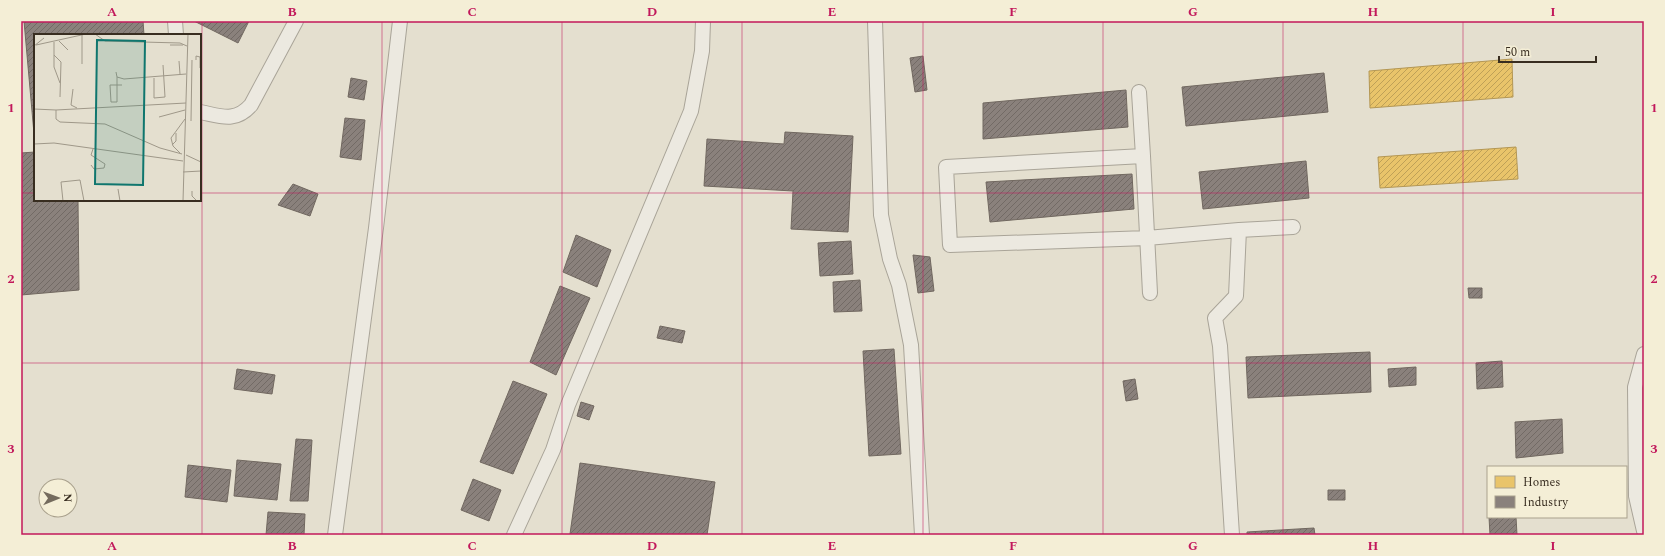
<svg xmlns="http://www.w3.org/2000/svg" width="1665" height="556" viewBox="0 0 1665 556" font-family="Spectral,serif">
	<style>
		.homes { fill: url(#homes-hatch); stroke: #b49754 }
		.industry { fill: url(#industry-hatch); stroke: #716860 }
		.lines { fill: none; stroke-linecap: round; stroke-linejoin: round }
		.minor-casing { stroke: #a9a498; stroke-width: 16 }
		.minor { stroke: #ece9e0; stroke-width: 14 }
		.grid { fill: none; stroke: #c2185b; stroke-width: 1; stroke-opacity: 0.55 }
		.inset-road { fill: none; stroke: #9f9889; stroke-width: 1 }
		.view { fill: #0f766e; fill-opacity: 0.15; stroke: #0f766e; stroke-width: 2 }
		.inset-edge { fill: none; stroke: #382d20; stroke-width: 2 }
		.neatline { fill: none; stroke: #c2185b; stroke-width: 1.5 }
		.grid-label { font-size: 13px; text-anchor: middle; font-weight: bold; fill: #c2185b }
	</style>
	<defs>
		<pattern id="homes-hatch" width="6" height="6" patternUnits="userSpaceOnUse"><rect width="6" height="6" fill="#e9c46a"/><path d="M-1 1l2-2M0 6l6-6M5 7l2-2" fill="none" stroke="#bea057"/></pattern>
		<pattern id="industry-hatch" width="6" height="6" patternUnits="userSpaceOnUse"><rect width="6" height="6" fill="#8a817c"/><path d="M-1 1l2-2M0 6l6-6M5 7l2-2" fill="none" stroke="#726a65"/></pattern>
	</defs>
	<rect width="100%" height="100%" fill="#e4dfcf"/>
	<path class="homes" d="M1512 59 1513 97 1370 108 1369 71Z
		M1516 147 1518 179 1380 188 1378 157Z"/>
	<path class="industry" d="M24 21H143L144 35H35V145Z
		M194 21H249L238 43Z
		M923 56 927 90 915 92 910 58Z
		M1324 73 1328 112 1186 126 1182 87Z
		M351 78 367 81 364 100 348 97Z
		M1126 90 1128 127 983 139V103Z
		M345 118 365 120 361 160 340 157Z
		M785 132 853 136 848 232 791 229 793 191 704 186 707 139 784 144Z
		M35 152V200H78L79 290 21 295V153Z
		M1306 161 1309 198 1203 209 1199 172Z
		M1132 174 1134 209 990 222 986 182Z
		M293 184 318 194 310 216 278 205Z
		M576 235 611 250 597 287 563 272Z
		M851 241 853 274 820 276 818 243Z
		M913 255 930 257 934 291 918 293Z
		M860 280 862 311 834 312 833 282Z
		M560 286 590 298 556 375 530 362Z
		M1468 288H1482V298H1469Z
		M660 326 685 331 682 343 657 338Z
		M894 349 901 454 869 456 863 351Z
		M1370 352 1371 392 1248 398 1246 357Z
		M1502 361 1503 387 1477 389 1476 363Z
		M1416 367V385L1389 387 1388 369Z
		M237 369 275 375 272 394 234 389Z
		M1135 379 1138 399 1126 401 1123 381Z
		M513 381 547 394 513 474 480 462Z
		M581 402 594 406 589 420 577 416Z
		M1562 419 1563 453 1516 458 1515 422Z
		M296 439 312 440 308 501H290Z
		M237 460 281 464 277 500 234 496Z
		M580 463 715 482 707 535H579L570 534Z
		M188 465 231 470 227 502 185 497Z
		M473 479 501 490 489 521 461 510Z
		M1328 490H1345V500H1328Z
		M268 512 305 514 304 535H266Z
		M1489 517H1516L1517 535H1490Z
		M1314 528 1315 535H1247V532Z"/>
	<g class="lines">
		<defs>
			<path id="minor" d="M175 21 176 35
				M875 21 881 215 890 259 899 285 911 345 922 535
				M1139 92 1143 156
				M200 112C221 116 235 123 251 105L296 21
				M1150 293 1143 156 946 167 950 245 1147 238 1239 230
				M1644 354 1635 387 1636 496 1644 531
				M335 535 376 228 400 21
				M514 535 553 450 568 405 691 111 702 51 703 21
				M1232 535 1220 346 1215 318 1236 296 1239 230 1293 227"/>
		</defs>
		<use href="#minor" class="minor-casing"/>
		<use href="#minor" class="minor"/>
	</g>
	<path class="grid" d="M202 21V535M382 21V535M562 21V535M742 21V535M923 21V535M1103 21V535M1283 21V535M1463 21V535M21 193H35M200 193H1644M21 363H1644"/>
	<g transform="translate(34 34)">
		<rect width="167" height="167" fill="#e4dfcf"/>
		<path class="inset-road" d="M61 0 71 7 146 9 153 12M25 7 34 16M20 8V21L27 28 26 63M2 11 52 0M136 11H149M0 12 10 4M20 21V33L26 49M162 26V22L166 23V34M145 27 146 40M48 30V1M82 38 83 43 90 45 152 40M83 43V68H77L76 51H88M120 44V64L131 63 129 31M39 55 37 71 43 74M0 75 22 76M125 83 151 76M157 87 158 26M0 110 20 109 149 127M138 111 142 107V99M146 119 139 112 137 104 151 85M148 120 126 114 71 90 26 88 22 85V76L152 69M152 121 167 128M57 131 60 135 70 134 71 130 57 121 59 115M149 138 167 137M84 155 86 167M158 157V162L163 167M29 167 27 148 46 146 50 167M149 167 154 0"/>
		<path class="view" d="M63 6 111 7 109 151 61 150Z"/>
		<rect width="167" height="167" class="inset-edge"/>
	</g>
	<rect width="1665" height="556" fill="none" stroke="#f4eed6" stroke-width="44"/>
	<rect x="1487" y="466" width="140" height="52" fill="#f4eed6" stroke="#a9a18d"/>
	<rect x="1495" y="476" width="20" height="12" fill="#e9c46a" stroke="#a9a18d"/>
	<text x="1523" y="486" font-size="12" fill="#382d20">Homes</text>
	<rect x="1495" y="496" width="20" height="12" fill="#8a817c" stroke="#a9a18d"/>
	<text x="1523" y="506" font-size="12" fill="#382d20">Industry</text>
	<g transform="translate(58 498) rotate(89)"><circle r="19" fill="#f4eed6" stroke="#a9a18d"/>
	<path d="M0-3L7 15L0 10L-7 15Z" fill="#746b5d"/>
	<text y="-6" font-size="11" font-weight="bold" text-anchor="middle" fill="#382d20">N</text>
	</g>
	<path d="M1499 56v6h97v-6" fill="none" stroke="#382d20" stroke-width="2"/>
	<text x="1505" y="56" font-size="12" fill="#382d20" stroke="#f4eed6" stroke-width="3" paint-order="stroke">50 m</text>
	<rect x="22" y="22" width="1621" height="512" class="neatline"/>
	<g class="grid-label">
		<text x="112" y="16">A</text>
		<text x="292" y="16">B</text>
		<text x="472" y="16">C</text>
		<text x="652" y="16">D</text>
		<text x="832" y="16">E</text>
		<text x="1013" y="16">F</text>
		<text x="1193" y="16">G</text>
		<text x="1373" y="16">H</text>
		<text x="1553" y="16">I</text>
		<text x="11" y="112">1</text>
		<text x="1654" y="112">1</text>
		<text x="11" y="283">2</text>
		<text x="1654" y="283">2</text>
		<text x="11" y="453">3</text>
		<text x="1654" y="453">3</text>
		<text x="112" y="550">A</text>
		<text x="292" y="550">B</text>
		<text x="472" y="550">C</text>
		<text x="652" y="550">D</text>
		<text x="832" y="550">E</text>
		<text x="1013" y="550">F</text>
		<text x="1193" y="550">G</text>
		<text x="1373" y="550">H</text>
		<text x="1553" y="550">I</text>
	</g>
</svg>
